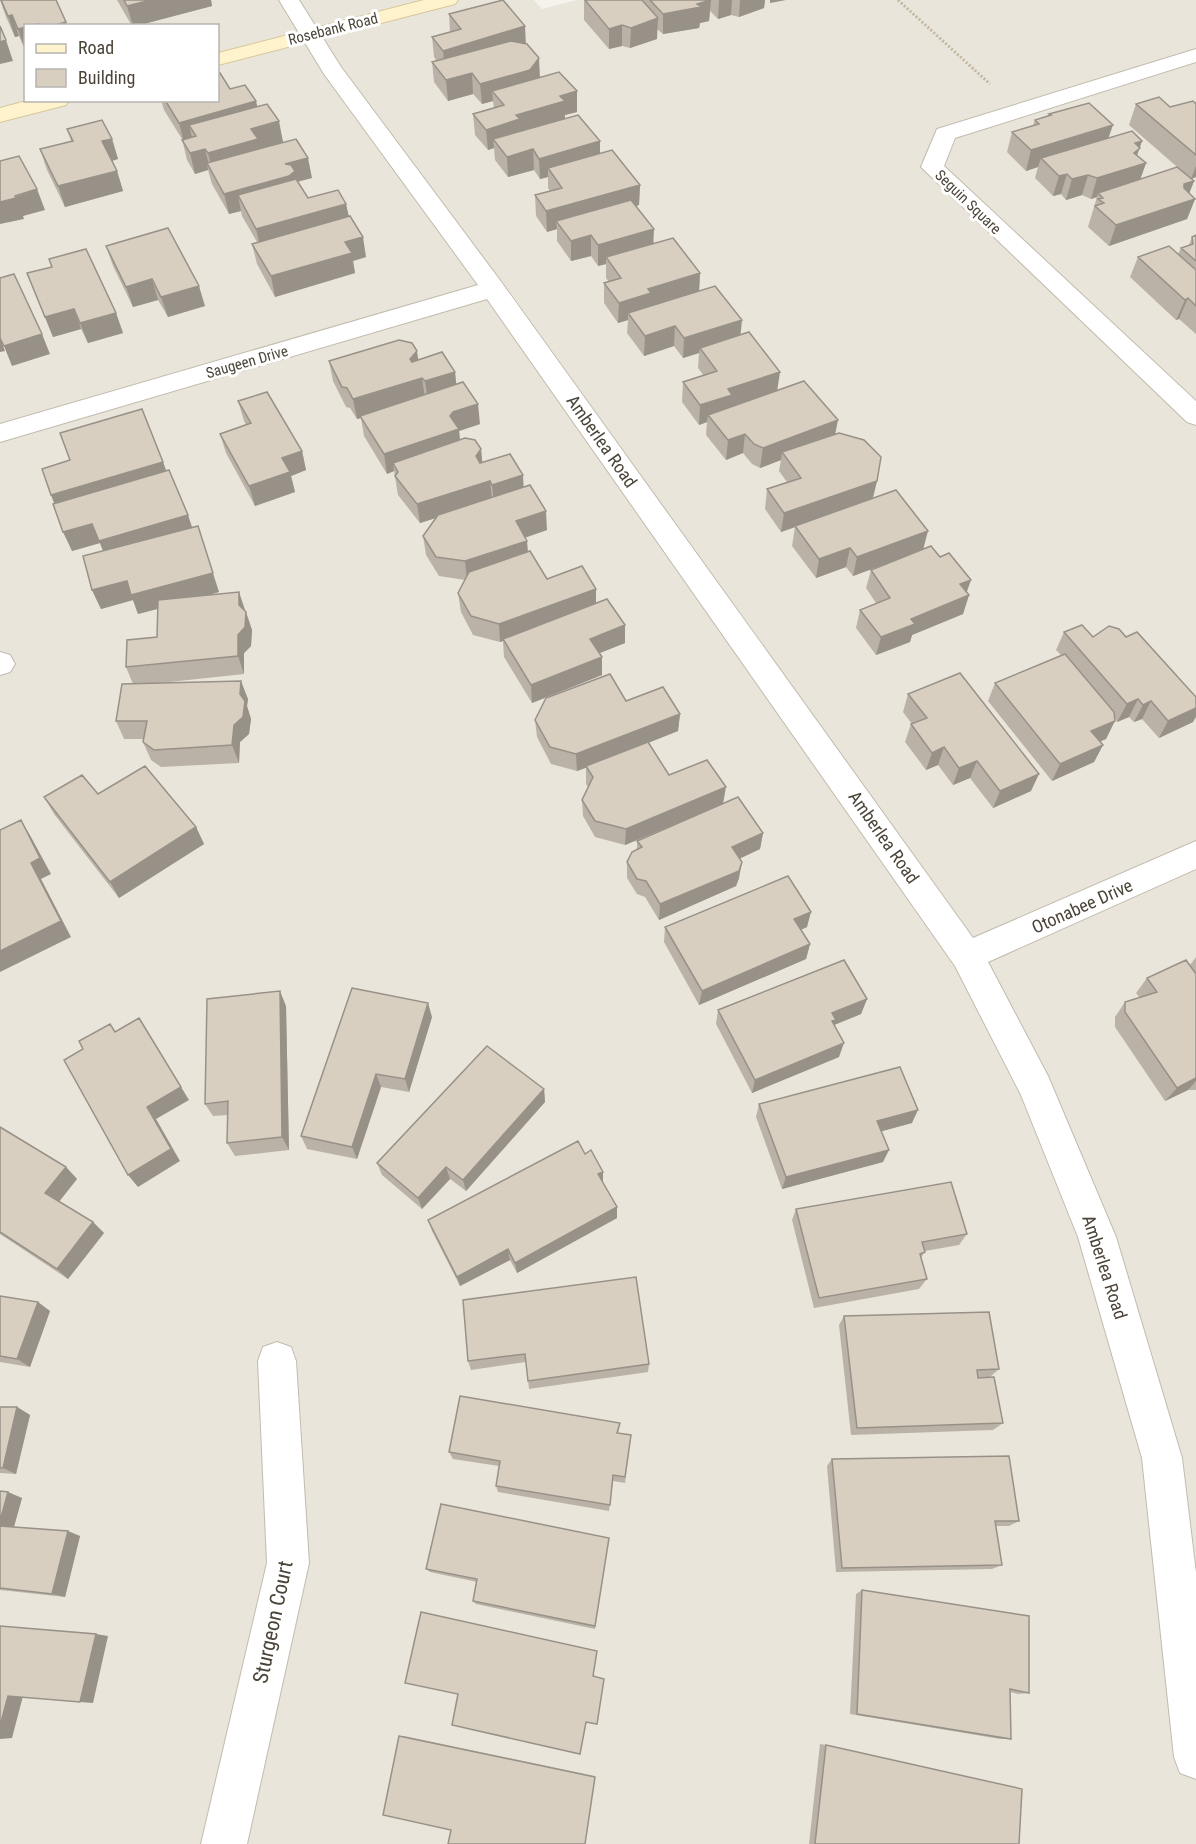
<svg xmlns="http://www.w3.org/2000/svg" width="1196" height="1844" viewBox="0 0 1196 1844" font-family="'Roboto Condensed',sans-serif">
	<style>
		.residential { fill: #eae5da; fill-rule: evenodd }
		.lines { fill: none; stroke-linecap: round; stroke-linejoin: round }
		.street-casing { stroke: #c2bbae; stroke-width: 2 }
		.secondary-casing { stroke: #d6c79b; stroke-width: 2 }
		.path { stroke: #c4b79f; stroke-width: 3; stroke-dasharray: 2 2; stroke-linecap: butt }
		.street { fill: #fff; fill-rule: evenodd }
		.secondary { fill: #fff3cd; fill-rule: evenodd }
		.wall { fill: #bab2a6 }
		.shaded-wall { fill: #979187 }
		.building { fill: #d8cfc1; stroke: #979187; stroke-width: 1.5 }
		.labels { text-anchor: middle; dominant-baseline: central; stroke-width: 6; stroke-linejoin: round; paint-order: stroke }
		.far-street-label { font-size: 15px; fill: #4b4439; stroke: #fff }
		.street-label { font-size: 18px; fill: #4b4439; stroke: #fff }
		.near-street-label { font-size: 21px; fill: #4b4439; stroke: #fff }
	</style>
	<rect width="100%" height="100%" fill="#f6f3ec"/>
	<path class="residential" d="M0 0H534L542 9 577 0H1196V1844H0ZM26 26H218V100H26Z"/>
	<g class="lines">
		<defs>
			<path id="street" d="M279 0H299L341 67 502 283 973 938 1196 841V869L988 962 1048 1076 1116 1237 1182 1458 1196 1573V1779L1180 1773 1174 1757 1142 1458 1078 1237 1021 1095 955 966 487 299 0 442V424L478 285 324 74Z
				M1196 49V62L955 138 944 166 1196 401V425L1187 422 921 167 937 129Z
				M0 652 10 655 15 664 10 672 0 675Z
				M277 1342 291 1347 296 1361 309 1563 247 1844H201L267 1563 258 1361 263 1347Z"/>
			<path id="secondary" d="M424 0H458L455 4 218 65V53Z
				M30 100H69L66 105 0 122V108Z"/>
		</defs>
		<use href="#street" class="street-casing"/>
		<use href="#secondary" class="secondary-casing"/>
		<path class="path" d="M898 0 990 84"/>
		<use href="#street" class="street"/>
		<use href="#secondary" class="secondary"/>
	</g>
	<path class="wall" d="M0 0 66 22 67 26H26L25 50 19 36 15 37 6 17Z
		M117 0H211L212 6 136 26H132Z
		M584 0H765L764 8 739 17 731 15 718 19 710 11 709 21 700 23 699 28 663 34 657 29V39L630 48 622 46 609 49 584 20Z
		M449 14 526 44 540 77 577 91V112L565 115V119L600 141V153L640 185 639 205 636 206 654 243 700 273 699 291 741 335 778 390 836 434 877 481 873 499 969 595 963 614 912 635 910 642 876 655 856 628 860 610 876 603 866 588 871 570 894 561 853 576 846 567 816 578 792 546 795 527 781 532 765 509 767 489 787 482 779 471 781 460 760 468 752 464 743 453 726 460 706 435 707 422 699 425 682 402 683 382 704 376 698 368 699 353 683 358 674 346 644 356 627 333 628 320 618 323 604 303V283L609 282 606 278V264L598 266 591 256 571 261 557 241V229L547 232 536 216 535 195 550 191 548 188V177L540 179 534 170 508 177 495 160 494 148 488 150 475 135 473 114 494 108 493 101 482 104 473 94 448 101 434 82 432 62 436 60 434 57 432 37 450 32Z
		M230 89 257 107 283 142 260 149 312 178 298 182 308 198 346 204 349 216 366 257 353 261 355 273 275 297 257 264 252 244 257 242 242 216 241 211 229 214 212 184 208 170 195 174 187 160 182 139 164 110 161 100H218Z
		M1196 101V177L1191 179 1129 125 1136 104 1170 107 1195 103Z
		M1049 114 1109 138 1142 141 1137 155 1146 163 1140 179 1194 181 1189 193 1195 199 1187 219 1109 246 1088 227 1097 197 1091 199 1082 195 1066 200 1061 194 1053 196 1035 178 1038 167 1026 171 1007 152 1012 132 1033 125 1035 120 1048 116Z
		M67 129 112 139 118 159 112 161 117 171 123 191 65 207 47 170 40 149 71 141Z
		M1196 235V334L1179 319 1176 320 1130 277 1138 257 1178 254 1181 248 1189 245 1192 237Z
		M106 246 205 306 168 317 158 300 133 307 113 266Z
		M49 259 116 313 123 333 88 343 81 329 53 337 27 273 52 267Z
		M418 360 455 372 456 384 480 424 459 431 460 440 481 449 482 463 524 487 547 530 525 538 527 541 528 552 547 579 596 589V604L625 625V643L599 653 602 657V675L532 703 504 657 503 641 500 642 473 635 461 612 458 593 465 580 439 576 426 555 423 536 436 518 420 523 398 495 394 471 387 474 364 436 361 418 357 419 350 408 346 407 333 381 329 361Z
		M238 401 302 451 306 470 291 476 295 492 255 506 226 453 220 434 246 425 244 421Z
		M163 462 166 471 188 515 192 527 219 592 207 595 239 592 252 630 251 646 244 653V674L160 683 248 699 247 706 251 719 249 734 240 742 239 763 161 767 151 760 143 742 144 739H124L116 721 133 684 126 667 157 637 158 609 138 614 133 600 101 609 92 590 103 551 100 543 72 551 51 495Z
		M1064 632 1093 637 1193 722 1159 738 1142 719 1134 722 1129 717 1117 722 1115 718 1106 739 1100 741 1103 745 1094 762 1052 781 988 701 995 683 1061 655 1056 650Z
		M908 694 1031 791 993 808 970 778 953 785 938 765 926 770 905 742 911 724H912L903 712Z
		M626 701 680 714 678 731 648 743 669 775 723 803 763 833 760 849 739 859V878L736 886 659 920 645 897 637 894 627 878V862L637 849V841L671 826 625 845 595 837 583 816 582 800 588 787 586 784V768L577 771 551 764 537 737 535 720Z
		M98 794 196 827 204 844 119 898 54 814 44 797Z
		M665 927H807L801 930 810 944 806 959 699 1005 664 942Z
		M1196 957V1090H1188L1165 1101 1115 1027V1017L1125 1002 1140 998 1136 993 1147 978 1190 965Z
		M867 999 861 1014 834 1025 839 1057 752 1093 716 1024 718 1010Z
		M286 1006 289 1150 235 1156 227 1143 228 1115 213 1116 205 1104Z
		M432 1017 409 1092 381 1087 357 1159 307 1149 301 1136Z
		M544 1089 545 1102 466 1191 450 1179 422 1209 382 1175 377 1163Z
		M759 1104 912 1123 881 1131 883 1162 782 1189 756 1117Z
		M0 1127 66 1167 77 1179 59 1202 93 1222 104 1233 68 1279 0 1234Z
		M603 1183 617 1218 517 1273 510 1260 460 1286 432 1231 428 1220Z
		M796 1209 967 1234 959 1245 925 1251 921 1258 927 1279 919 1289 814 1308 792 1220Z
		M0 1296 50 1311 30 1367 0 1362Z
		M463 1300 649 1364 648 1372 529 1389 526 1362 471 1370 468 1361Z
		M844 1316 999 1369 990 1377 978 1378 1003 1423 993 1430 851 1435 839 1325Z
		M0 1407H17L30 1415 16 1474 0 1473Z
		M620 1423 618 1433 631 1435 625 1483 613 1481 609 1511 498 1492 496 1486 499 1466 453 1459 449 1452Z
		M832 1459 1019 1521 1009 1526H996L1002 1565 992 1569 836 1572 827 1466Z
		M0 1491 22 1498 14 1527 80 1536 65 1597 0 1590Z
		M609 1538 595 1629 476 1604 473 1601 477 1582 430 1572 426 1569Z
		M862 1590 1029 1693 1018 1694 1010 1692 1011 1739H1000L850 1714 856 1594Z
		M399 1736H404L595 1776 585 1844 451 1830Z
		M820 1744 826 1745 1019 1844H809Z"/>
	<path class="shaded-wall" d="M151 0H211L212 6 136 26H133L127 6Z
		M711 0 709 21 700 23 699 28 663 34V14Z
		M719 0H732L731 15 718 19Z
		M740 0H765L764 8 739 17Z
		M770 0H786L770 3Z
		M12 15 19 36 15 37 8 16Z
		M658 18 657 39 630 48 631 28Z
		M66 22 67 26H52Z
		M622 25V46L609 49V29Z
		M525 26 526 47 445 72 443 51Z
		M26 27V49L25 50 18 29Z
		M6 40 13 61 0 64V42Z
		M539 58 540 78 492 91 493 101 482 104 480 84Z
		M472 73 473 94 448 101 446 80Z
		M577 91V112L565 115V121L493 139 494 148 488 150 486 130 560 96Z
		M256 101 261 122 196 136 189 125 193 141 184 143 179 123Z
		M279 121 283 142 260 149 262 160 213 174 208 153 251 129Z
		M1113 125 1106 145 1041 158 1038 167 1026 171 1031 150Z
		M112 139 118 159 108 162 102 141Z
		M600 141V161L548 168V177L540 179 539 159Z
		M1142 141 1133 167 1146 163 1139 183 1098 193 1097 197 1091 199 1097 178 1135 143Z
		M205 149 210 169 207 163 208 170 195 174 190 153Z
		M533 149 534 170 508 177 507 157Z
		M308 158 312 178 238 195 241 211 229 214 224 194 285 164Z
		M1196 166V177L1191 179Z
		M117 171 123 191 65 207 58 186Z
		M1067 174 1061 194 1053 196 1059 176Z
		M1088 175 1082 195 1066 200 1072 179Z
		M1194 181 1186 202 1176 205 1184 184Z
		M640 185 639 205 561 228 556 221 557 229 547 232 546 211Z
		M37 189 45 210 23 216 24 219 0 224V202Z
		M1195 199 1187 219 1109 246 1116 225Z
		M346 204 350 224 261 249 256 229Z
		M654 229 653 250 606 257V264L598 266V245Z
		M591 235V256L571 261V241Z
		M363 237 366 257 353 261 355 273 275 297 271 276 345 242Z
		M700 273 699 293 628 313V320L618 323 619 303 648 289Z
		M152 279 158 300 133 307 126 287Z
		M199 286 205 306 168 317 161 297Z
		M1188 298 1179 319 1176 320 1185 300Z
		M74 309 81 329 53 337 45 317Z
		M116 313 123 333 88 343 80 323Z
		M742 320 740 340 700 348 699 353 683 358 684 338Z
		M675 326 674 346 644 356 645 336Z
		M42 334 50 354 12 366 4 346Z
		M0 338 5 351 0 352Z
		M417 351 420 371 410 359Z
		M455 372 457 392 428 401 425 381Z
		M780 372 777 392 708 415 707 422 699 425 700 405 728 389Z
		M422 378 425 398 360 416 361 418 357 419 353 399Z
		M478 404 480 424 459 431 461 449 393 463 394 471 387 474 384 454 450 416 453 412Z
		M838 420 834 440 782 452 781 460 760 468 763 448Z
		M745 434 743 453 726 460 728 440Z
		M481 449 483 469 476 456Z
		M302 451 306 470 291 476 295 492 255 506 249 486 282 458Z
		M163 462 170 481 59 514 51 495Z
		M523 475 524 495 494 504 492 485Z
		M490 481 492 500 420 523 417 504Z
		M877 481 872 500 781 532 784 513Z
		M546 511 547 530 517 540 516 521Z
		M188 515 194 534 107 560 100 543 72 551 63 532 92 524Z
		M198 526 219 592 138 614 133 600 101 609 92 590Z
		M928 531 923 550 853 576 857 557Z
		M527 541 528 560 467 580 465 561Z
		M850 548 846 567 816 578 819 559Z
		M971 580 965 597 969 595 963 614 912 635 910 642 876 655 881 637 911 619 960 584Z
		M596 589V607L503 639V641L500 642 499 624Z
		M239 592 245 611 239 605Z
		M246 612 252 630 251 646 244 653V674L238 656V635Z
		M625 625V643L590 657V639Z
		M602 657V675L532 703 531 685Z
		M241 681 248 699 247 706 251 719 249 734 240 742 239 763 232 745 234 725 240 694Z
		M1138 699 1129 717 1117 722 1127 704Z
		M1151 701 1142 719 1134 722 1143 705Z
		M1196 708V717L1193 722 1159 738 1168 721Z
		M680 714 678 731 577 771 576 754Z
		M1115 721 1106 739 1083 749 1091 731Z
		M1103 745 1094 762 1052 781 1060 764Z
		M944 747 938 765 926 770 932 753Z
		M977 761 970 778 953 785 959 768Z
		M1039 774 1031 791 993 808 1000 791Z
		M726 787 723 804 625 845 626 829Z
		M21 820 31 837 51 874 41 879 71 937 0 972V951L31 863Z
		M196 827 204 844 119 898 110 882Z
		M763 833 760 849 730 863 732 847Z
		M742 862 739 878 736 886 659 920 660 904Z
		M811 912 807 927 791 934 794 919Z
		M810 944 806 959 699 1005 702 991Z
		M280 991 286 1006 289 1150 282 1137Z
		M867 999 861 1014 834 1025 831 1034 832 1013Z
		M428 1003 432 1017 409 1092 405 1079Z
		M139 1018 189 1100 156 1119 180 1161 138 1187 128 1175 147 1107Z
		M844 1043 839 1057 752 1093 755 1080Z
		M376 1074 381 1087 357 1159 352 1147Z
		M1196 1078V1081L1188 1090 1165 1101 1177 1088Z
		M544 1089 545 1102 466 1191 463 1180Z
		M918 1110 912 1123 872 1134 877 1121Z
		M889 1150 883 1162 782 1189 786 1177Z
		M66 1167 77 1179 57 1204 45 1193Z
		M446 1167 450 1179 422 1209 418 1198Z
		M603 1172V1183L598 1174Z
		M617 1207V1218L517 1273 515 1263Z
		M93 1222 104 1233 68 1279 57 1269Z
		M508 1249 510 1260 460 1286 457 1277Z
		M38 1302 50 1311 30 1367 17 1359Z
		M17 1407 30 1415 16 1474 3 1468Z
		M8 1492 22 1498 13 1530 0 1526V1521Z
		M68 1531 80 1536 65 1597 52 1594Z
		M96 1634 108 1636 93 1703 80 1702Z
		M8 1696H23L12 1738 0 1739V1726Z"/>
	<path class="building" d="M1 0H56L66 22 52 26H39V24L26 26V27L18 29 12 15 8 16Z
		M124 0H151L127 6Z
		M503 0 525 26 443 51 432 37 461 29 449 14Z
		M585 0H642L658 18 631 28 622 25 609 29Z
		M650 0H711L697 4 701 7 663 14Z
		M0 26 6 40 0 42Z
		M511 41 527 44 539 58 530 70 480 84 472 73 446 80 432 62Z
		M559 72 577 91 560 96 565 101 516 115 520 119 486 130 473 114 504 105 492 91Z
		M220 73 230 89 245 85 256 101 179 123 165 100H218V74Z
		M1159 97 1170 107 1193 101 1196 104V155L1136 104Z
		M1089 103 1113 125 1031 150 1012 132 1039 124 1035 120 1051 115 1049 114Z
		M267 104 279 121 251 129 258 139 208 153 205 149 190 153 182 140 196 136 189 125Z
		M578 115 600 141 539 159 533 149 507 157 493 139Z
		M102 120 112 139 102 141 117 171 58 186 40 149 73 141 67 129Z
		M1132 131 1142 141 1135 143 1140 148 1134 153 1146 163 1097 178 1088 175 1072 179 1067 174 1059 176 1041 158Z
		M296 139 308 158 285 164 291 165 295 171 289 176 224 194 207 163Z
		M612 150 640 185 546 211 535 195 562 188 548 168Z
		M19 156 37 189 15 196 16 198 0 202V161Z
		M1177 167 1194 181 1184 184V188L1195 199 1116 225 1095 206 1104 203 1098 199 1103 198 1098 193Z
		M296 179 308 198 338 190 346 204 256 229 238 195Z
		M631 200 654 229 598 245 591 235 571 241 556 221Z
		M350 216 363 237 345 242 352 253 271 276 252 244Z
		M168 228 199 286 161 297 152 279 126 287 106 246Z
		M1196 235V261L1181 248 1193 244 1192 237Z
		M673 238 700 273 648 289 651 293 619 303 604 283 621 278 606 257Z
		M1169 246 1196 270V306L1188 298 1185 300 1138 257Z
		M86 249 116 313 80 323 74 309 45 317 27 273 52 267 49 259Z
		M14 274 42 334 4 346 0 338V278Z
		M715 286 742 320 684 338 675 326 645 336 628 313Z
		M749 332 780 372 728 389 732 395 700 405 683 382 717 371 700 348Z
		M399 340 412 343 417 351 410 359 412 362 442 352 455 372 425 381 422 378 353 399 347 388 342 387 329 361Z
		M804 381 838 420 763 448 754 444 745 434 728 440 708 415Z
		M463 382 478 404 453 412 450 416 459 429 384 454 360 416Z
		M267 392 302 451 282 458 290 472 249 486 220 434 251 423 238 401Z
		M142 409 163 462 51 495 42 469 70 460 60 433Z
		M839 433 864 440 881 457 877 481 784 513 767 489 801 478 782 452Z
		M465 438 475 440 481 449 476 456 480 463 510 454 523 475 492 485 490 481 417 504 395 476 398 472 393 463Z
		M169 470 188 515 99 541 92 524 63 532 53 504Z
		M530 485 546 511 516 521 527 541 465 561 436 557 423 536 438 515Z
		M896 490 928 531 857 557 850 548 819 559 795 526Z
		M198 526 213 573 131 595 127 581 92 590 83 556Z
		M931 546 940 557 949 553 971 580 960 584 969 595 911 619 915 624 881 637 860 610 890 598 871 570Z
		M530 551 547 579 582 566 596 589 499 624 471 616 458 593 469 572Z
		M239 592V605L246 612 245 627 238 635V656L126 667 127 640 157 637 158 600Z
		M607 599 625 625 590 639 602 657 531 685 503 639Z
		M1082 625 1093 637 1109 626 1119 629 1126 637 1137 632 1196 697V708L1168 721 1151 701 1143 705 1138 699 1127 704 1064 632Z
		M1065 654 1114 712 1115 721 1091 731 1103 745 1060 764 995 683Z
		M960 673 1039 774 1000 791 977 761 959 768 944 747 932 753 911 724 927 718 908 694Z
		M610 674 626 701 663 687 680 714 576 754 550 747 535 720 546 698Z
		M241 681 240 694 245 701 243 717 234 725 232 745 154 750 143 742 147 721H116L122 684Z
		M648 742 669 775 707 760 726 787 626 829 595 821 582 800 593 777 586 766Z
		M145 766 196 827 110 882 44 797 82 775 98 794Z
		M738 797 763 833 732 847 742 862 739 871 660 904 646 881 637 879 627 862 632 852 642 847 637 841Z
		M21 820 40 858 31 863 61 921 0 951V830Z
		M788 876 811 912 794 919 810 944 702 991 665 927Z
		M844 960 867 999 832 1013 836 1020 832 1021 844 1043 755 1080 718 1010Z
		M1186 960 1196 974V1078L1177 1088 1125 1012V1002L1157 992 1147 978Z
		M352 988 428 1003 405 1079 376 1074 352 1147 301 1136Z
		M280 991 282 1137 227 1143 228 1101 205 1104 207 999Z
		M139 1018 181 1087 147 1107 171 1149 128 1175 64 1060 83 1049 79 1041 110 1024 115 1032Z
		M487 1046 544 1089 463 1180 446 1167 418 1198 377 1163Z
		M900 1067 918 1110 877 1121 889 1150 786 1177 759 1104Z
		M0 1127 66 1167 45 1193 93 1222 57 1269 0 1232Z
		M578 1141 585 1154 591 1150 603 1172 598 1174 617 1207 515 1263 508 1249 457 1277 428 1220Z
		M951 1182 967 1234 922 1242 925 1252 920 1254 927 1279 819 1298 796 1209Z
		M636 1277 649 1364 528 1381 525 1354 468 1361 463 1300Z
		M0 1296 38 1302 17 1359 0 1356Z
		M989 1312 999 1369 977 1370 978 1378 994 1377 1003 1423 857 1428 844 1316Z
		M460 1396 620 1423 617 1433 631 1435 625 1477 613 1475 610 1505 496 1486 500 1461 449 1452Z
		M0 1407H17L3 1468H0Z
		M1009 1456 1019 1521H995L1002 1565 842 1568 832 1459Z
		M0 1491 8 1492 0 1521Z
		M441 1504 609 1538 595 1626 473 1601 477 1579 426 1569Z
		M0 1526 68 1531 52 1594 0 1588Z
		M862 1590 1029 1616V1693L1010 1689 1011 1739 857 1714Z
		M421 1612 597 1651 593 1676 604 1679 597 1724 586 1722 580 1754 452 1725 458 1694 405 1683Z
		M0 1626 96 1634 80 1702 8 1696 0 1726Z
		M399 1736 595 1777 585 1844H448L451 1830 383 1815Z
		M826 1745 1022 1789 1019 1844H815Z"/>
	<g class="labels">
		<g class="far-street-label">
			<text transform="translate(333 29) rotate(-14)">Rosebank Road</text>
			<text transform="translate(968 202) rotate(44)">Seguin Square</text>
			<text transform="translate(247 362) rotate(-16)">Saugeen Drive</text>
		</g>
		<g class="street-label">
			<text transform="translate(602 441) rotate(55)">Amberlea Road</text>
			<text transform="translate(884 837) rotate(55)">Amberlea Road</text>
			<text transform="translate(1082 906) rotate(-24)">Otonabee Drive</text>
			<text transform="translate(1105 1267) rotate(72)">Amberlea Road</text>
		</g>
		<g class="near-street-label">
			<text transform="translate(273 1622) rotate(-78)">Sturgeon Court</text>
		</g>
	</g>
	<rect x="24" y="24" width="195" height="78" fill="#ffffff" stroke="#b7b4b0" stroke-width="1.5"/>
	<rect x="36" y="44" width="30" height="9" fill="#fff3cd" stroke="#b7b4b0" stroke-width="1.5"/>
	<text x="78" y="54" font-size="18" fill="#4b4439">Road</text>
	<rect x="36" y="69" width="30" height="18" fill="#d8cfc1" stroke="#b7b4b0" stroke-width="1.5"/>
	<text x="78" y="84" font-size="18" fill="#4b4439">Building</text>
</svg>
